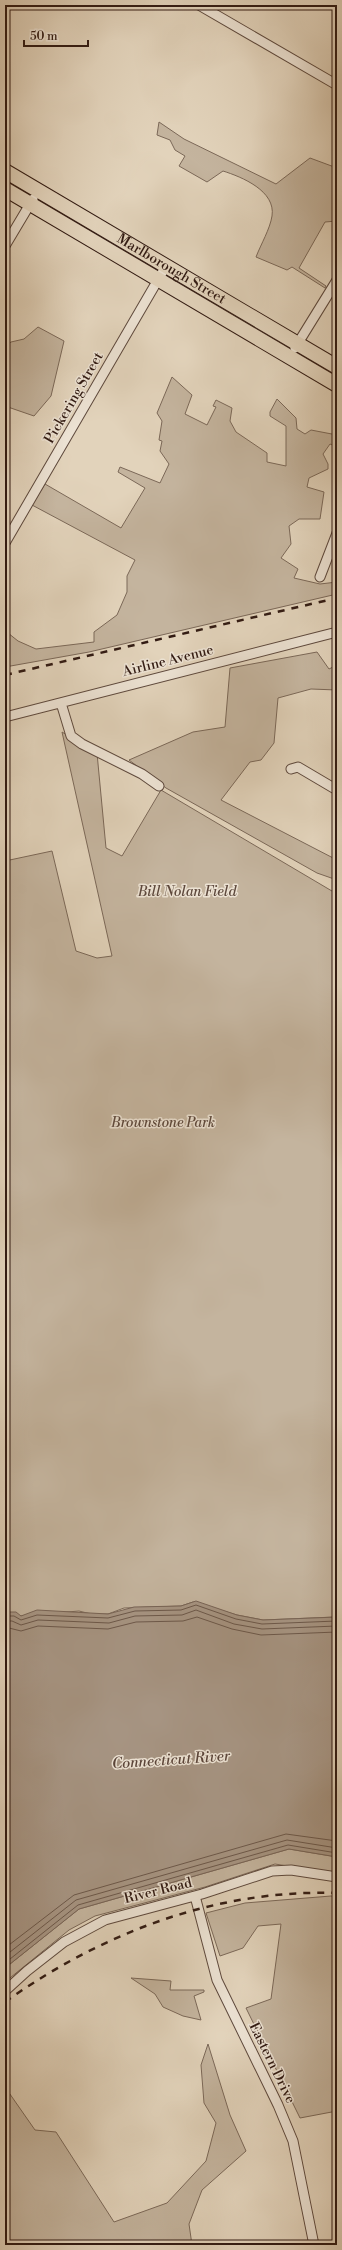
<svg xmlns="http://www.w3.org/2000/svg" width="342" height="2250" viewBox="0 0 342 2250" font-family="'Libre Bodoni',serif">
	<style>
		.green { fill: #c4b49e; stroke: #7b6858 }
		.water { fill: #a69482; stroke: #786456 }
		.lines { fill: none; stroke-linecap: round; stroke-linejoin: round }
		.shore { stroke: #6c584a; stroke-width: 1 }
		.minor-casing { stroke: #5e493d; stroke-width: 11 }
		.highway-casing { stroke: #321b13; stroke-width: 16 }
		.minor { stroke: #ece2d3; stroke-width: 9 }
		.highway { stroke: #e2d3bb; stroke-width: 14 }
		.rail { stroke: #321b13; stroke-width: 2.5; stroke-dasharray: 7 7; stroke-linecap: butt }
		.labels { text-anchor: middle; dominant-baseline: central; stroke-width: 3; stroke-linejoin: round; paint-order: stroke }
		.street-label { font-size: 14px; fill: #321b13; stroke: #ece2d3 }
		.park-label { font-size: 14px; font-style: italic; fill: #5e493d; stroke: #ece2d3 }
		.water-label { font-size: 15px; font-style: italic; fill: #5b453a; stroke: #ece2d3 }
	</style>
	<rect width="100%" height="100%" fill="#e2d3bb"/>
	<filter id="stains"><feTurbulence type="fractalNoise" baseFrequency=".005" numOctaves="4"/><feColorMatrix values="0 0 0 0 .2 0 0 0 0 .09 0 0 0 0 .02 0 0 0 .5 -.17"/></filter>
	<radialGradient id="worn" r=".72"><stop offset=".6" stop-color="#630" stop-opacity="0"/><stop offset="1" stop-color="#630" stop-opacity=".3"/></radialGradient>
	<path class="green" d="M159 122 184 139 276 184 310 158 337 168V221L325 222 299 268 326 286 325 288 292 267 287 270 256 257C261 244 270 229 272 216 276 191 242 177 223 171L207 182 179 166 185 156 175 150 170 140 157 135Z
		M38 327 64 341 51 396 34 416 5 406V347L11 342 24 339Z
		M172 377 192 395 185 414 207 425 216 407 213 406 216 400 232 408 230 421 236 432 267 453V462L286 466V426L270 416V412L277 399 296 418 297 429 305 434 311 430 337 435V455L335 446 330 444 323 454 328 464V469L309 478 307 487 324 492 320 519H299L289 526 291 544 281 558 298 569 294 578 320 584 337 582V594L89 652 5 667V634L8 633 18 641 36 649 94 642V632L117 615 127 592V576L135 560 32 505 45 484 121 528 145 488 118 472 120 467 160 483 169 464 160 451 162 441 159 440 162 421 157 413Z
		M317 652 329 669 337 665V690L311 689 278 698 274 743 261 760 250 762 221 800 337 860V880L317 873 166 788 129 760 193 732 225 727 230 668Z
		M62 732 97 753 106 848 122 856 161 790 337 894V1562L335 1617 263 1620 237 1615 193 1602 181 1606 124 1608 108 1614H91L79 1611 20 1616 5 1612V861L52 851 76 951 97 958 112 956Z
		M289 1849 337 1857V1874L275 1864 205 1887 95 1916 69 1930 5 1982V1968L79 1909Z
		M331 1896 337 1897V2111L300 2118 246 2008 271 1999 281 1924 258 1926 243 1948 220 1956 206 1913 245 1903Z
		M131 1978 171 1981 170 1990H204V1992L194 1996 201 2020 183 2016 163 2007 155 1994Z
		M208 2044 230 2115 246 2151 202 2190 189 2224 192 2245H5V2087L35 2130 56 2132 114 2222 167 2203 206 2161 216 2123 204 2103 201 2065Z"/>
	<path class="water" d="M196 1601 237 1615 263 1620 337 1617V1857L289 1849 79 1909 5 1968V1612H16L21 1616 37 1610 108 1614 134 1607 181 1606Z"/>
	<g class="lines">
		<path class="shore" d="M5 1616H14L21 1620 37 1615 108 1618 135 1611 181 1610 196 1605 236 1619 262 1624 337 1621
			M5 1621H12L21 1625 38 1620 109 1623 135 1616 182 1615 196 1610 234 1624 262 1629 337 1626
			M5 1627 21 1631 38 1626 108 1629 136 1622 183 1621 197 1617 232 1629 261 1635 337 1632
			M5 1948 74 1895 286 1834 337 1841
			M5 1956 76 1900 287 1840 337 1848
			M5 1963 78 1905 288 1845 337 1853"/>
		<defs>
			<path id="minor" d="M199 5 337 85
				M5 246 33 199
				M295 348 337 280
				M5 543 166 266
				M320 577 337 533
				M61 703 71 736 82 744 142 774 159 786
				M5 717 337 632
				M291 769 298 767 337 790
				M195 1896 217 1980 278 2105 293 2141 314 2245
				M5 1991 27 1971 64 1942 105 1920 202 1894 272 1871 291 1870 337 1877"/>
			<g id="highway">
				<path id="s1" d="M5 171 337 367"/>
				<path d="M5 189 337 385"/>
			</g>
		</defs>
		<use href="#minor" class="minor-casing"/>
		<use href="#highway" class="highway-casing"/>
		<use href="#minor" class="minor"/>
		<use href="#highway" class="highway"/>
		<path class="rail" d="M5 675 337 598
			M5 2002C102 1933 216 1889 337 1893"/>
	</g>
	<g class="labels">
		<g class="street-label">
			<text stroke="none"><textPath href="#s1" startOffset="193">Marlborough Street</textPath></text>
			<text transform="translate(74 398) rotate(-60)">Pickering Street</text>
			<text transform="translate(168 661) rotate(-14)">Airline Avenue</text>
			<text transform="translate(158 1891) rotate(-14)">River Road</text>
			<text transform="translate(272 2063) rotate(64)">Eastern Drive</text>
		</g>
		<g class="park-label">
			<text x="187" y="892">Bill Nolan Field</text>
			<text x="163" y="1123">Brownstone Park</text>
		</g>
		<g class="water-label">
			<text transform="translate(171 1760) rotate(-4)">Connecticut River</text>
		</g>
	</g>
	<rect width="342" height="2250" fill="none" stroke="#e2d3bb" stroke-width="20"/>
	<rect x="6" y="6" width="330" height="2238" fill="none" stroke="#321b13" stroke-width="2"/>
	<rect x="10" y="10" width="322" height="2230" fill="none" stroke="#321b13"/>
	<path d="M24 40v6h64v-6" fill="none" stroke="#321b13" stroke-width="2"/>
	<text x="30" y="40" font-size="12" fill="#321b13" stroke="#ece2d3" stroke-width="3" paint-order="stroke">50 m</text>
	<rect width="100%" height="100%" filter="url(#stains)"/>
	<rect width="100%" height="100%" fill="url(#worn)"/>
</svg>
